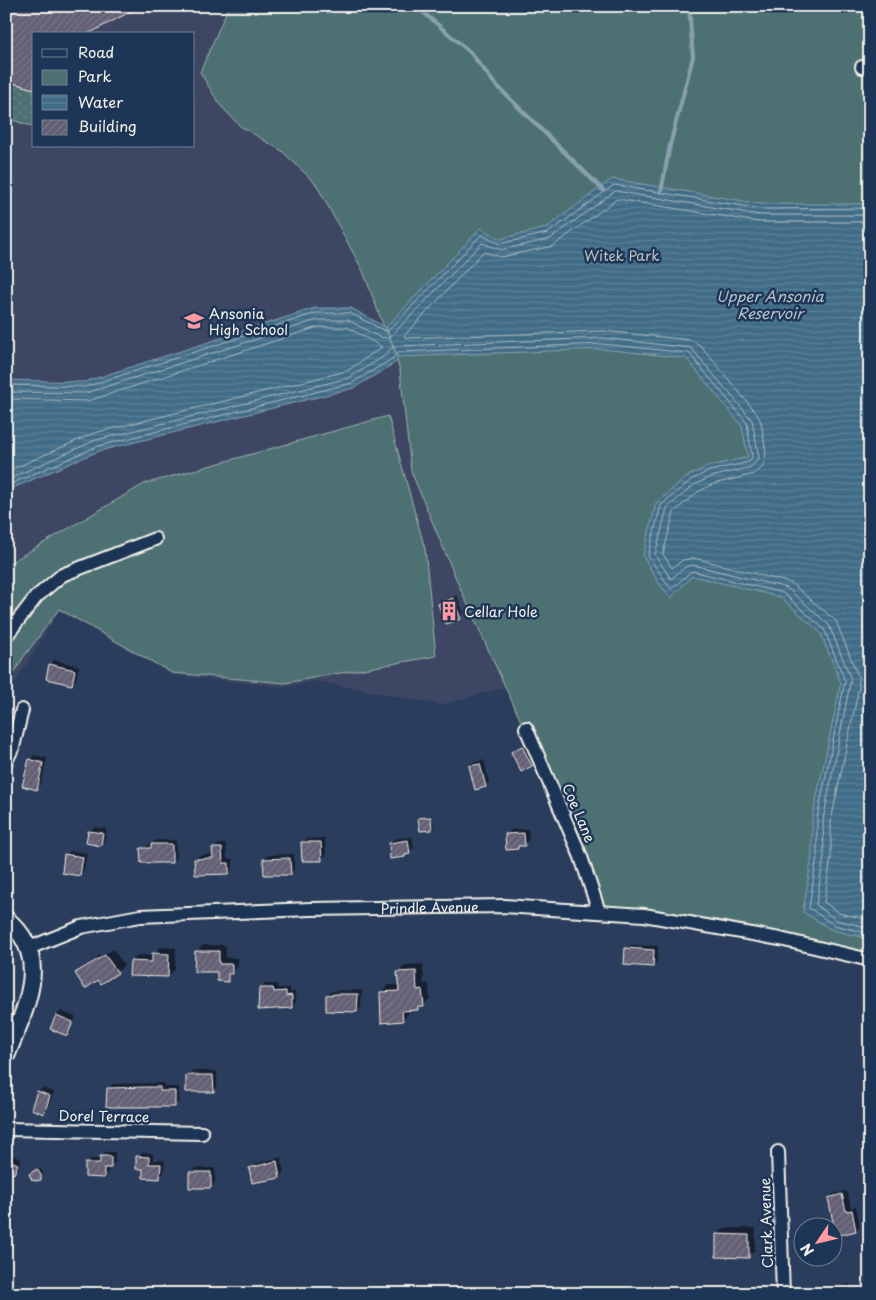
<svg xmlns="http://www.w3.org/2000/svg" width="876" height="1300" viewBox="0 0 876 1300" font-family="'Playpen Sans',sans-serif">
	<style>
		.built { fill: #3c4764; fill-rule: evenodd }
		.grass { fill: url(#grass-dots); stroke: #a0b1ae }
		.green { fill: #4d7173; stroke: #a0b1ae }
		.water { fill: url(#water-rules); stroke: #89a1ae }
		.shadow { fill: #0007 }
		.lines { fill: none; stroke-linecap: round; stroke-linejoin: round }
		.shore { stroke: #acbcc1; stroke-width: 1 }
		.stream { stroke: #89a1ae; stroke-width: 4 }
		.building { fill: url(#building-hatch); stroke: #f4f1e8 }
		.minor-casing { stroke: #f4f1e8; stroke-width: 16 }
		.major-casing { stroke: #f4f1e8; stroke-width: 20 }
		.minor { stroke: #1d3557; stroke-width: 12 }
		.major { stroke: #1d3557; stroke-width: 16 }
		.labels { text-anchor: middle; dominant-baseline: central; stroke-width: 5; stroke-linejoin: round; paint-order: stroke }
		.park-label { font-size: 14px; fill: #bac4bf; stroke: #1d3557 }
		.poi-label { font-size: 14px; fill: #f4f1e8; stroke: #1d3557; text-anchor: start }
		.street-label { font-size: 14px; fill: #f4f1e8; stroke: #1d3557 }
		.water-label { font-size: 15px; font-style: italic; fill: #b5c2c6; stroke: #1d3557 }
	</style>
	<defs>
		<pattern id="grass-dots" width="8" height="8" patternUnits="userSpaceOnUse" patternTransform="scale(1.25)"><rect width="8" height="8" fill="#4d7173"/><path d="M2 2h.1M6 6h.1" fill="none" stroke="#678687" stroke-width="1.8" stroke-linecap="round"/></pattern>
		<pattern id="water-rules" width="6" height="5" patternUnits="userSpaceOnUse" patternTransform="scale(1.25)"><rect width="6" height="5" fill="#416c87"/><path d="M0 2.5h6" fill="none" stroke="#5d8198"/></pattern>
		<pattern id="building-hatch" width="6" height="6" patternUnits="userSpaceOnUse" patternTransform="scale(1.25)"><rect width="6" height="6" fill="#635e74"/><path d="M-1 1l2-2M0 6l6-6M5 7l2-2" fill="none" stroke="#7a7688"/></pattern>
	</defs>
	<rect width="100%" height="100%" fill="#2b3d5d"/>
	<filter id="ink" filterUnits="userSpaceOnUse"><feTurbulence type="fractalNoise" baseFrequency=".02" numOctaves="2"/><feDisplacementMap in="SourceGraphic" scale="10" xChannelSelector="R" yChannelSelector="G"/><feConvolveMatrix kernelMatrix="1 2 1 2 8 2 1 2 1" color-interpolation-filters="sRGB"/></filter>
	<g filter="url(#ink)">
		<path class="built" d="M6 6H229L200 72 240 126 282 151 316 184 363 271 400 370 412 471 460 588 505 687 441 705 318 681 284 687 172 675 59 611 6 698ZM34 34H194V146H34Z"/>
		<path class="grass" d="M16 84 31 88 34 87V127L6 118V93L9 92 8 88Z"/>
		<path class="green" d="M229 6H870V957L602 908 584 859 460 588 411 471 400 370 363 271 316 184 282 151 240 126 220 105 200 72Z
			M388 416 425 549 436 656 285 683 172 673 59 609 23 658 6 687V565L144 484Z"/>
		<path class="water" d="M612 179 761 204H870V939L832 930 803 912 812 855V819L841 683 820 632 780 597 692 576 671 598 658 582 643 556 656 503 688 476 707 467 748 457 742 426 686 358 602 349 398 357 386 327 481 228 500 239 546 228Z
			M315 308H351L385 327 398 361 354 388 99 451 6 491V380L84 382Z"/>
		<path class="shadow" d="M6 6 34 34 17 83 6 92Z
			M457 595 464 613 460 618 439 604 444 600Z
			M54 660 79 666 76 679 72 683 50 665Z
			M526 743 535 761 531 765 512 752Z
			M34 755 47 758 41 784 36 788 30 760Z
			M484 760 489 782 485 786 470 766 475 762Z
			M432 816 434 827 432 829 420 819Z
			M94 827 106 829 105 840 100 845 90 832Z
			M528 829 529 840 518 848 506 835 511 830Z
			M6 837 9 838 6 851Z
			M412 837 414 848 404 856 390 843 394 839Z
			M325 838 326 855 321 859 302 843 307 839Z
			M157 840H176V857L172 862 142 849Z
			M218 844H226L227 859H233V868L229 873 196 859 200 855 214 854V848Z
			M70 851 87 853 84 870 80 875 65 855Z
			M294 854V870L290 874 264 859 269 855Z
			M203 945H226V958H238V966L227 980 196 952Z
			M631 945 658 946 657 961 653 965 626 949Z
			M160 947 176 948 175 969 168 976 131 962 138 955 153 956Z
			M113 949 124 965 117 972 98 978 76 973 100 955 101 957Z
			M423 964 424 984 429 983 430 999 418 1009 409 1010V1013L403 1020 381 992 388 985H399V972L405 965Z
			M265 984H277L278 988H290V992H295L296 1002 292 1007 260 989Z
			M362 990 361 1007 357 1011 327 996 331 991Z
			M870 996V1010L866 1009Z
			M61 1011 76 1017 67 1034 57 1015Z
			M191 1071H217V1087L213 1091 187 1076Z
			M164 1083V1087H179V1101L174 1106 108 1089 112 1084Z
			M42 1088 54 1092 48 1108 44 1112 38 1092Z
			M6 1152 21 1159 18 1168 14 1173 6 1171Z
			M105 1152H115V1163L108 1167V1172L104 1176 86 1163 91 1159H101Z
			M142 1153H153V1160H165L164 1173 160 1177 144 1168 138 1157Z
			M281 1157 284 1172 280 1177 253 1182 251 1169 255 1164Z
			M40 1168 43 1173 40 1179 33 1172Z
			M195 1168H215V1182L210 1187 190 1173Z
			M847 1191 851 1208 856 1206 860 1226 856 1230 829 1198 833 1194Z
			M724 1228H756L755 1250 748 1257 717 1235Z
			M850 1284V1294H825L829 1288Z"/>
		<g class="lines">
			<path class="shore" d="M870 222H759L617 199 553 246 501 257 483 252 404 336 407 338 603 331 691 340 701 346 757 414 761 422 766 453 763 467 754 474 713 484 698 492 674 512 663 554 672 568 683 560 694 558 791 583 836 621 858 676 859 687 831 821V858L824 902 839 913 870 920
				M6 385 85 387 316 313H350L387 332 481 235 500 244 548 233 614 185 761 209 870 208
				M6 392 86 393 317 320H348L379 337 389 338 482 243 501 250 550 239 615 191 760 215H870
				M6 399 88 401 318 327H347L382 347 347 371 94 433 6 472
				M6 480 96 440 349 378 386 355 390 349 396 346 602 338 691 348 752 420 759 458 751 467 711 477 694 485 667 508 655 555 671 579 685 567 693 565 787 588 829 625 851 679 823 820 824 857 816 905 836 920 870 928
				M6 486 98 446 352 383 392 359 398 352 602 344 689 353 747 423 752 457 749 462 709 471 691 480 661 505 648 556 671 589 692 571 783 593 824 629 845 681 817 819V856L809 908 834 925 870 934"/>
			<path class="stream" d="M418 8 470 52 495 84 603 190
				M661 192 670 145 693 57 689 6"/>
		</g>
		<path class="building" d="M6 6H141L88 34H34V89L6 81Z
			M453 598 461 619 446 624 438 604Z
			M49 664 75 670 72 685 46 679Z
			M522 746 532 766 521 772 511 752Z
			M29 759 43 763 37 790 22 786Z
			M480 764 486 787 475 790 469 766Z
			M431 817 432 830 420 831 418 818Z
			M88 831 103 833 101 846 86 843Z
			M524 833 525 846H518V849L506 850 505 834Z
			M408 840 410 854 405 855V857L390 859 389 843Z
			M301 842H321L322 861H302Z
			M151 844H172V863H141L140 848H151Z
			M212 848H222L223 863H229V874L195 875 194 859 213 858Z
			M64 854 83 857 80 876 62 873Z
			M290 858 291 875H264L263 859Z
			M625 948 654 950 653 967 624 965Z
			M195 951H219V964H232V974H228V982L217 981V972H194Z
			M152 953 169 954 168 977 129 976 130 961 152 962Z
			M105 955 118 973 101 984 98 980 85 989 75 973Z
			M416 971 417 990 422 989 424 1007H418V1010L402 1011 403 1021 381 1023 380 992 399 991 397 972Z
			M259 988H273L274 992 286 991V996L292 995V1008L258 1010Z
			M336 994H358L357 1012 326 1011V995Z
			M56 1015 73 1022 67 1036 50 1029Z
			M186 1075H213L214 1092H186Z
			M147 1087H160V1091H175V1107H106L107 1088Z
			M37 1091 50 1096 44 1114 31 1109Z
			M100 1156H111V1168H104V1178L85 1177V1163H100Z
			M136 1156 149 1157V1164H161L160 1179 143 1178V1169H136Z
			M6 1159 18 1164 14 1174 6 1171Z
			M277 1161 280 1178 252 1183 249 1168Z
			M37 1169 41 1175V1180L35 1181 32 1180 29 1174Z
			M189 1172H211V1188H189Z
			M842 1194 846 1211 852 1210 856 1231 836 1236 828 1198Z
			M716 1234 749 1235V1258L716 1257Z"/>
		<g class="lines">
			<defs>
				<g id="minor">
					<path d="M862 67 870 66"/>
					<path d="M6 636 36 597 62 575 155 539"/>
					<path d="M526 728 581 857 599 912"/>
					<path d="M6 761 13 747 22 710"/>
					<path id="s1" d="M29 948 81 927 140 916 311 909 504 906 644 915 780 939 870 960"/>
					<path d="M6 1129 202 1133"/>
					<path d="M778 1152 783 1294"/>
				</g>
				<path id="major" d="M6 919C54 957 24 1011 6 1056"/>
			</defs>
			<use href="#minor" class="minor-casing"/>
			<use href="#major" class="major-casing"/>
			<use href="#minor" class="minor"/>
			<use href="#major" class="major"/>
		</g>
	</g>
	<defs>
		<symbol id="school-bare" viewBox="-9 -9 18 18"><path d="M0-5L7-2L0 1L-7-2ZM-4 1L0 2.5L4 1V4Q0 6-4 4Z" fill="#ff9aa2" stroke="#1d3557" stroke-width="2.5" paint-order="stroke"/></symbol>
		<symbol id="building-bare" viewBox="-9 -9 18 18"><path d="M-4-6H4V6H1V3H-1V6H-4ZM-2.5-4.3h1.7v1.8h-1.7ZM.8-4.3h1.7v1.8H.8ZM-2.5-1h1.7V.8h-1.7ZM.8-1h1.7V.8H.8Z" fill="#ff9aa2" stroke="#1d3557" stroke-width="2.5" paint-order="stroke"/></symbol>
	</defs>
	<g fill-rule="evenodd">
		<use href="#school-bare" x="180" y="307" width="28" height="28"/>
		<use href="#building-bare" x="435" y="597" width="28" height="28"/>
	</g>
	<g class="labels">
		<g class="park-label">
			<text x="622" y="255">Witek Park</text>
		</g>
		<g class="poi-label">
			<text x="209" y="313">Ansonia<tspan x="209" dy="16">High School</tspan></text>
			<text x="464" y="611">Cellar Hole</text>
		</g>
		<g class="street-label">
			<text transform="translate(579 813) rotate(67)">Coe Lane</text>
			<text stroke="none"><textPath href="#s1" startOffset="406">Prindle Avenue</textPath></text>
			<text transform="translate(104 1116) rotate(1)">Dorel Terrace</text>
			<text transform="translate(766 1223) rotate(-92)">Clark Avenue</text>
		</g>
		<g class="water-label">
			<text x="770" y="295">Upper Ansonia<tspan x="770" dy="17">Reservoir</tspan></text>
		</g>
	</g>
	<rect width="876" height="1300" fill="none" stroke="#1d3557" stroke-width="25"/>
	<rect x="12" y="12" width="851" height="1275" fill="none" stroke="#f4f1e8" stroke-width="2" filter="url(#ink)"/>
	<rect x="32" y="32" width="162" height="115" fill="#1d3557" stroke="#738091"/>
	<rect x="42" y="49" width="25" height="8" fill="#1d3557" stroke="#738091"/>
	<text x="78" y="58" font-size="15" fill="#f4f1e8">Road</text>
	<rect x="42" y="70" width="25" height="15" fill="#4d7173" stroke="#738091"/>
	<text x="78" y="82" font-size="15" fill="#f4f1e8">Park</text>
	<rect x="42" y="95" width="25" height="15" fill="url(#water-rules)" stroke="#738091"/>
	<text x="78" y="108" font-size="15" fill="#f4f1e8">Water</text>
	<rect x="42" y="120" width="25" height="15" fill="url(#building-hatch)" stroke="#738091"/>
	<text x="78" y="132" font-size="15" fill="#f4f1e8">Building</text>
	<g transform="translate(818 1242) rotate(235)"><circle r="24" fill="#1d3557" stroke="#738091"/>
	<path d="M0-4L9 19L0 12L-9 19Z" fill="#ff9aa2"/>
	<text y="-8" font-size="14" font-weight="bold" text-anchor="middle" fill="#f4f1e8">N</text>
	</g>
</svg>
